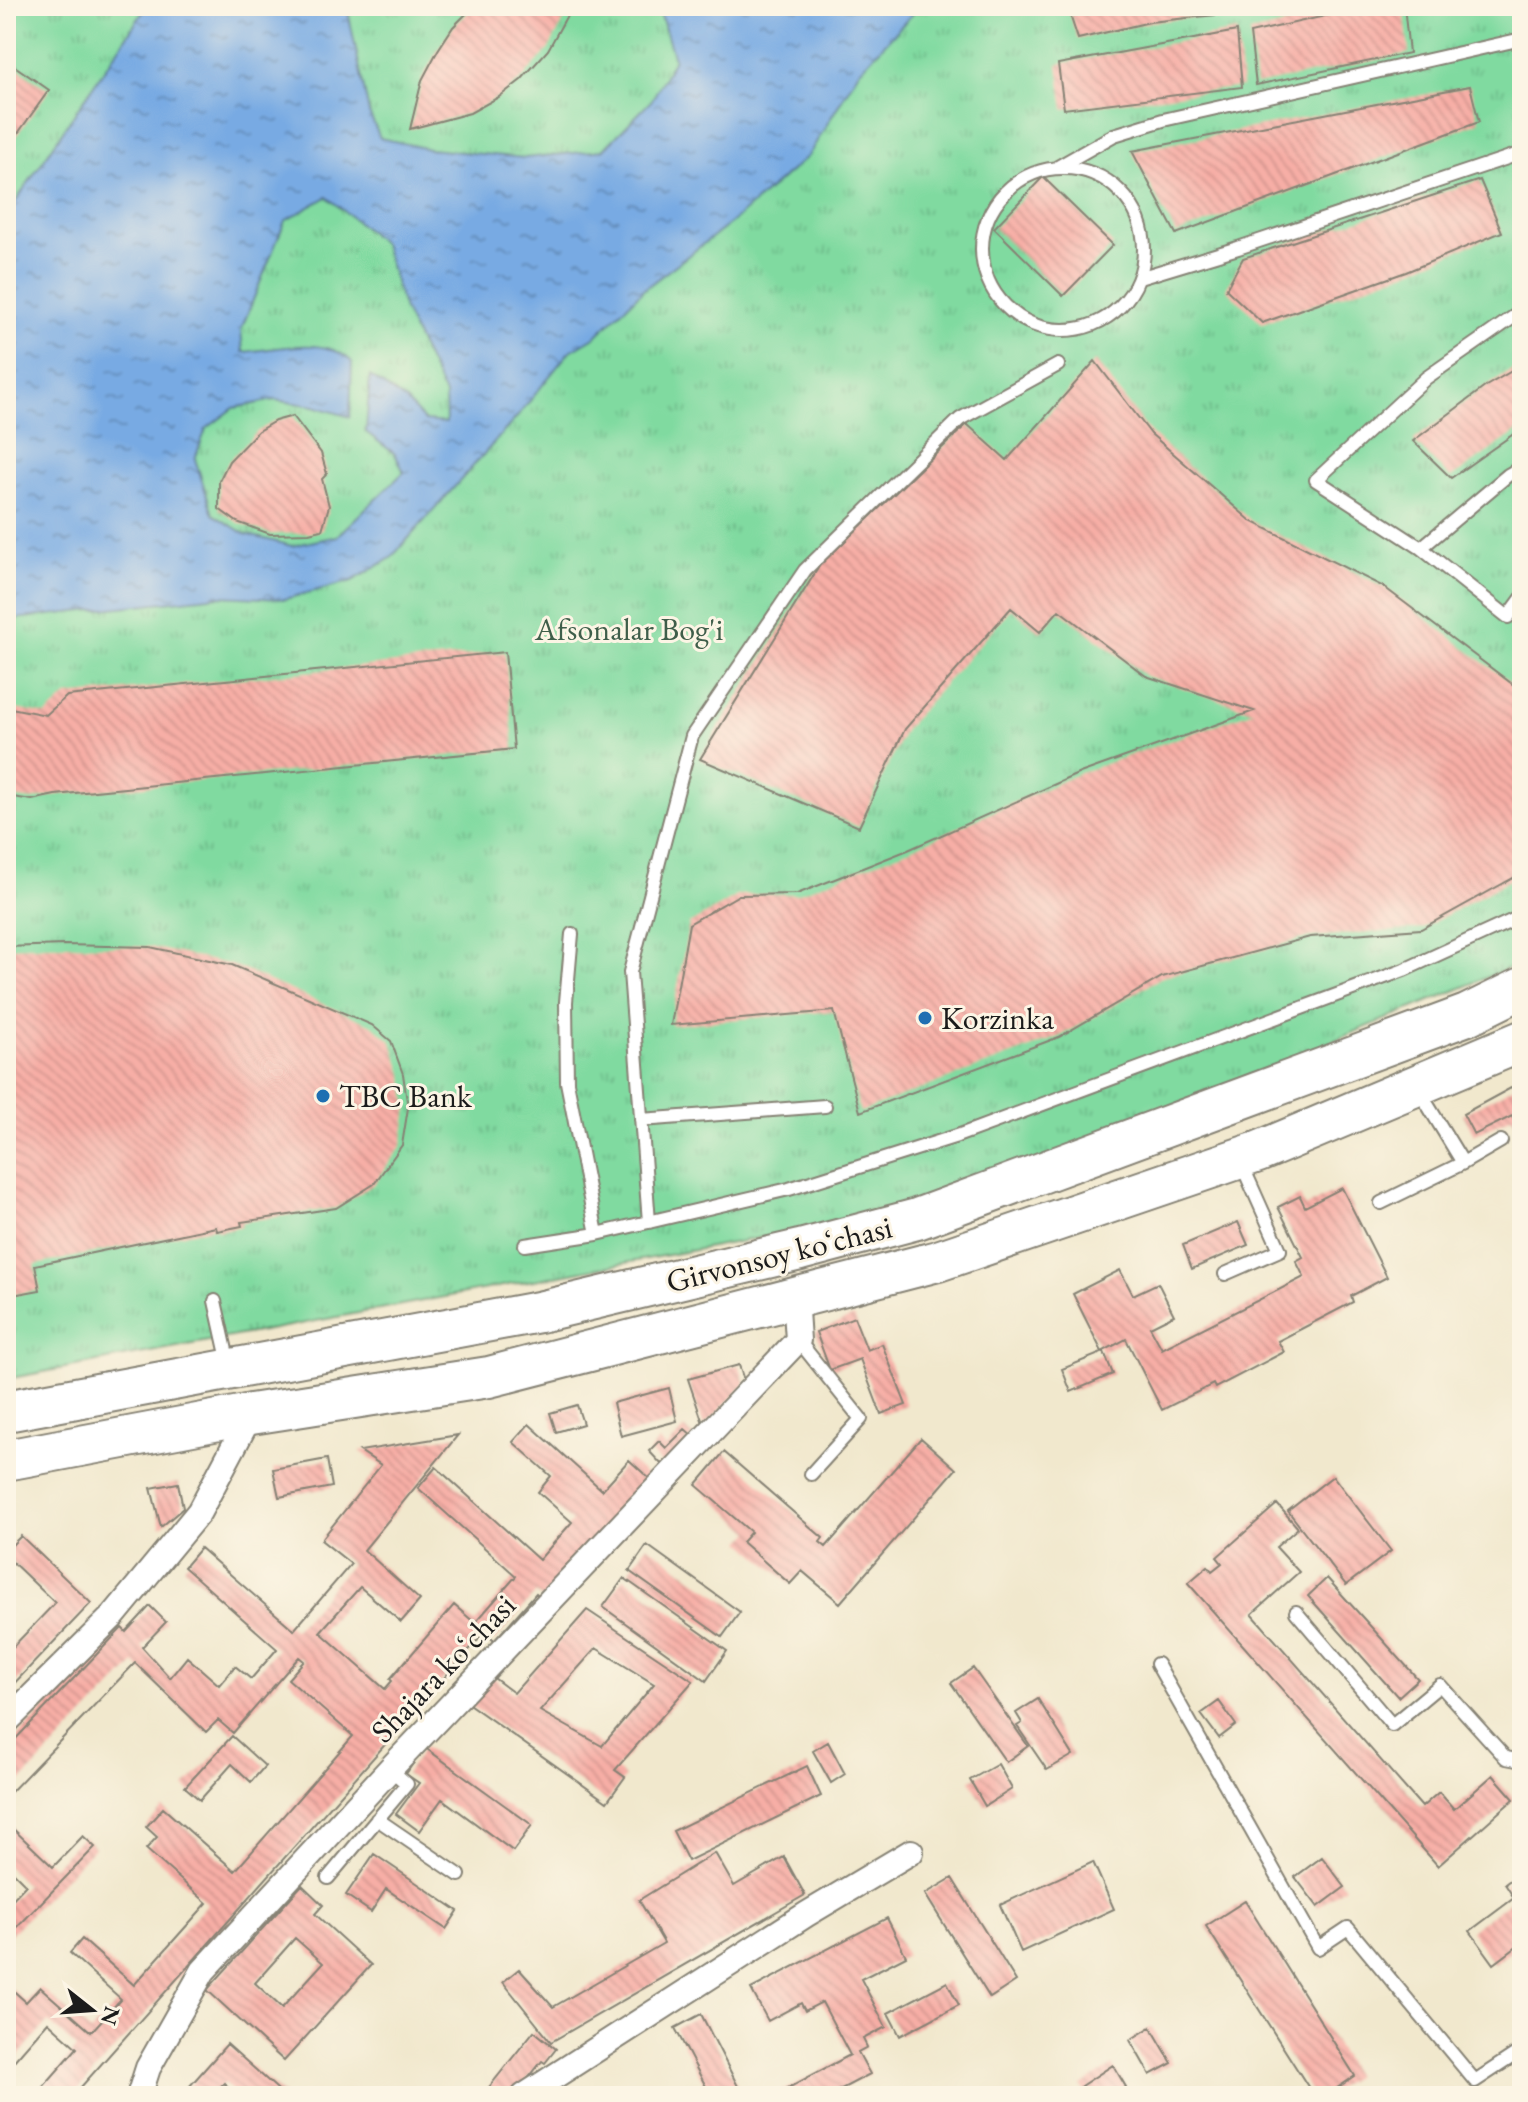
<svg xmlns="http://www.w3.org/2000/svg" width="1528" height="2102" viewBox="0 0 1528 2102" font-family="'EB Garamond',serif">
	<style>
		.park { fill: url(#park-tufts); stroke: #4e7b5e; stroke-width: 2 }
		.water { fill: url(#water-ripples); stroke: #4a6380; stroke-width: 2; fill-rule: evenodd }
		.building { fill: url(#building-back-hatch); fill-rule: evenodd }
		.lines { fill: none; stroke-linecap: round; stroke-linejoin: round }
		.service-casing { stroke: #868274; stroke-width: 16 }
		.minor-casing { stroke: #868274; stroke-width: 28 }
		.primary-casing { stroke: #868274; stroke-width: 44 }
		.service { stroke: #fff; stroke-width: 12 }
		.minor { stroke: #fff; stroke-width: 24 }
		.primary { stroke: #fff; stroke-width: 40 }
		.poi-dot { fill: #1f6fb2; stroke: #fcf5e5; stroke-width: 3 }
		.labels { text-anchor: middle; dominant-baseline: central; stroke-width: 6; stroke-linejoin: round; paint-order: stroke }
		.park-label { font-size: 32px; fill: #3f5e4a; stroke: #fcf5e5 }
		.poi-label { font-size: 32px; fill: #1c1c1c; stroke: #fcf5e5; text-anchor: start }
		.street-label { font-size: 32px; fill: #1c1c1c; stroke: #fcf5e5 }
	</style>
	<defs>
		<pattern id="park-tufts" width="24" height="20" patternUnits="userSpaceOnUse" patternTransform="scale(2)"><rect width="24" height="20" fill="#80daa0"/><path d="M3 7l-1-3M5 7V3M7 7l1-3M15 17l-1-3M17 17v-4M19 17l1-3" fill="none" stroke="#6eba89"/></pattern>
		<pattern id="water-ripples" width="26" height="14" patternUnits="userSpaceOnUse" patternTransform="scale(2)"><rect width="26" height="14" fill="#78aae3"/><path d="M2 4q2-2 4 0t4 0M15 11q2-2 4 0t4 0" fill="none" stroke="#628ab7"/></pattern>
		<pattern id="building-back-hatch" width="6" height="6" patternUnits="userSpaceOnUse" patternTransform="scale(2)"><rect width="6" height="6" fill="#f7aea6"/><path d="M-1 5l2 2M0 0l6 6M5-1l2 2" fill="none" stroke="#d3958e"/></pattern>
	</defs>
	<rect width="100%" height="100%" fill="#fcf5e5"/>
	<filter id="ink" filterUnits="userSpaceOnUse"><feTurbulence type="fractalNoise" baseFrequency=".0125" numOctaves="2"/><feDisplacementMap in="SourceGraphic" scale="16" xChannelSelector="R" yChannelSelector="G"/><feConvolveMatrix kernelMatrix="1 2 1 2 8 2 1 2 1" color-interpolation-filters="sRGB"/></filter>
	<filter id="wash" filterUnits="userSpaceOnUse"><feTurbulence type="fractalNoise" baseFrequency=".006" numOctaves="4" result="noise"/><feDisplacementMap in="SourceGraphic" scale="32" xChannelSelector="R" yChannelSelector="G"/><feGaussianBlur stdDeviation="1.8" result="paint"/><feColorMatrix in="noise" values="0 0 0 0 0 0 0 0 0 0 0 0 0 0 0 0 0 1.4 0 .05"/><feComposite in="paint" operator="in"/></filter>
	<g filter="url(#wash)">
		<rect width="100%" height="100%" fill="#f1e8cd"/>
		<path class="park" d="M6 6H1522V963L935 1205 6 1379Z"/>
		<path class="water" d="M147 6H347L369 113 380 138 429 149 525 158 603 150 652 100 674 59 658 6H920L859 71 808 156 732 222 643 290 596 336 569 352 517 417 391 558 352 581 285 599 218 596 6 620V216ZM327 197 383 243 405 313 445 395 446 423 425 421 406 401 370 376 366 432 395 454 404 472 337 536 292 546 245 534 213 514 195 459 206 429 234 408 274 400 314 406 350 417 352 362C325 334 276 350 243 352L241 330 285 221Z"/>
		<g id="blocks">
			<path class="building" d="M474 6H572L548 50 521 80 499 97 470 113 410 129 422 80 438 50 453 27Z
				M1067 6H1223L1224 14 1150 22 1078 39Z
				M1369 6H1404L1409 53 1256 85 1250 33Z
				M1237 31 1242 87 1064 109 1058 64Z
				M6 60 49 90 6 150Z
				M1470 86 1479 122 1176 234 1132 151Z
				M1043 177 1113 245 1063 296 994 228Z
				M1480 180 1502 232 1406 272 1262 323 1226 289 1243 258Z
				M1095 361 1151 434 1251 521 1384 587 1515 686 1522 687V873L1421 929 1310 937 1162 977 1059 1037 860 1112 834 1011 671 1025 689 924 739 895 797 894 908 850 1080 773 1254 711 1146 676 1059 610 1040 632 1011 608 905 729 859 827 700 759 820 565 967 424 1007 460Z
				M1522 365V428L1451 478 1413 441 1486 386Z
				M293 416 321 453 327 474 322 479 329 506 322 530 309 533 270 534 237 522 219 509V481L229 461 258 431 275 421Z
				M505 652 514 749 55 795 32 800 6 796V707L46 715 67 696Z
				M64 945 150 947 232 965 372 1025 391 1041 403 1074 408 1108 402 1145 374 1184 336 1208 241 1222 242 1226 217 1231 216 1227 35 1265 40 1290 7 1296 6 947Z
				M1522 1082V1134L1512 1116 1474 1135 1463 1114Z
				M1342 1188 1387 1277 1351 1296 1353 1302 1278 1341 1284 1352 1215 1388 1213 1384 1162 1410 1126 1339 1102 1352 1073 1294 1120 1270 1133 1295 1158 1283 1174 1315 1150 1327 1162 1349 1304 1277 1296 1261 1303 1257 1278 1207 1300 1196 1305 1207Z
				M1238 1222 1248 1245 1192 1269 1183 1245Z
				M854 1317 867 1350 882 1344 906 1405 881 1414 860 1359 830 1370 816 1332Z
				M1104 1352 1113 1374 1071 1392 1062 1369Z
				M739 1365 745 1384 704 1426 688 1379Z
				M669 1388 677 1421 621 1436 613 1403Z
				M577 1405 583 1424 556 1432 550 1413Z
				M529 1424 602 1490 629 1460 651 1480 542 1599 536 1593 494 1641 485 1632 73 2096H35L77 2048 48 2022 6 2070V1984L26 2002 40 1987 91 2032 121 1999 70 1953 82 1939 134 1985 207 1903 146 1849 157 1837 146 1827 163 1808 235 1871 353 1736 288 1679 304 1661 299 1657 233 1733 218 1720 206 1732 135 1663 6 1797V1749L122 1628 126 1632 150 1606 166 1622 142 1647 170 1678 187 1657 219 1685 235 1666 251 1679 277 1649 184 1567 200 1548 294 1630 351 1564 321 1540 381 1465 360 1451 458 1435 364 1550 420 1600 401 1622 360 1587 320 1632 385 1689 392 1681 390 1679 454 1605 475 1623 516 1576 418 1488 436 1467 539 1560 572 1522 538 1492 551 1476 513 1442Z
				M685 1429 693 1436 663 1466 649 1451 659 1441 666 1448Z
				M921 1438 956 1469 840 1603 802 1571 790 1584 742 1542 751 1532 696 1485 724 1452 823 1538 820 1542 826 1547Z
				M327 1459 332 1487 279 1497 273 1469Z
				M1333 1476 1391 1551 1346 1585 1288 1511Z
				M178 1483 183 1508 161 1527 151 1488Z
				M1277 1504 1298 1528 1276 1547 1299 1572 1252 1614 1422 1807 1439 1792 1454 1809 1493 1775 1514 1799 1438 1866 1188 1583 1208 1566 1212 1571 1222 1563 1217 1557Z
				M21 1536 91 1603 6 1692V1654L55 1603 6 1556V1551Z
				M647 1545 740 1612 722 1637 629 1571Z
				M624 1578 727 1651 706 1681 603 1607Z
				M1327 1578 1418 1679 1398 1697 1308 1596Z
				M587 1610 693 1681 615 1770 625 1777 607 1802 466 1702 487 1673 514 1693ZM596 1648 654 1684 602 1746 540 1711Z
				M973 1668 1028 1746 1006 1762 951 1683Z
				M1038 1699 1073 1755 1047 1770 1017 1726 1022 1723 1016 1713Z
				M1219 1701 1236 1725 1219 1738 1201 1714Z
				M232 1736 265 1766 251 1782 232 1764 200 1800 185 1787Z
				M828 1742 845 1774 831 1783 813 1751Z
				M424 1747 532 1825 513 1851 442 1799 419 1831 396 1814 419 1783 406 1774Z
				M998 1764 1012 1789 985 1806 970 1780Z
				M807 1766 821 1796 688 1861 673 1831Z
				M6 1822 53 1867 83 1836 95 1847 6 1939V1906L26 1885 6 1865Z
				M715 1853 734 1886 784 1857 805 1895 551 2042 503 1982 519 1969 553 2007 664 1943 639 1900Z
				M374 1854 458 1911 446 1929 386 1889 371 1912 346 1895Z
				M1322 1857 1345 1887 1318 1907 1295 1877Z
				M1093 1862 1114 1909 1021 1952 1000 1905Z
				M1522 1871V1943L1494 1964 1470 1931 1514 1898 1505 1884Z
				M952 1878 1016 1981 990 1998 925 1894Z
				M302 1885 323 1905 315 1914 371 1965 284 2061 207 1990ZM295 1938 323 1963 282 2008 255 1983Z
				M1245 1901 1355 2076 1325 2096H1314L1206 1926Z
				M887 1918 906 1956 861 1979 886 2027 863 2039 867 2047 858 2052 870 2074 828 2096H773L850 2055 822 2002 805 2011 801 2003 768 2021 751 1989Z
				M947 1982 959 2005 900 2036 888 2013Z
				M701 2014 743 2096H711L675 2028Z
				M1151 2027 1172 2063 1150 2075 1130 2040Z
				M534 2031 556 2049 545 2063 542 2061 514 2096H482Z
				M227 2044 285 2096H238L224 2083 212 2096H181Z
				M1113 2065 1126 2087 1111 2096H1087L1081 2086Z"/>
		</g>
	</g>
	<g filter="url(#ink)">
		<use href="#blocks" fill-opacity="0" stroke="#868274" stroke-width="2"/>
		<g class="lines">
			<defs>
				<path id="service" d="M1056 168 1114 135 1163 120 1522 39
					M982 249a81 81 0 1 1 162 0a81 81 0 1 1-162 0Z
					M1139 278 1238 248 1522 153
					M1522 311 1426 378 1316 480 1421 548 1508 617 1522 598
					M1421 548 1508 475 1522 467
					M572 934 566 1002 567 1082 597 1234
					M641 1120 825 1106
					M1463 1163 1501 1141
					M1381 1203 1463 1163 1418 1089
					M649 1222 630 972 692 736 805 570 960 419 1058 365
					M525 1245 597 1234 789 1189 957 1136 1404 970 1522 916
					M1225 1274 1280 1250 1242 1165
					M215 1301 229 1364
					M798 1340 861 1419 811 1474
					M1296 1612 1392 1725 1440 1685 1506 1758 1522 1761
					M1157 1664 1318 1948 1348 1928 1475 2081 1522 2050
					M377 1819 459 1875
					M328 1878 407 1784 390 1769"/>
				<path id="minor" d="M6 1722 114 1615 199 1512 251 1414
					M139 2096 148 2068 203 1971 390 1769 798 1340 795 1296
					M524 2096 807 1914 911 1852"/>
				<path id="primary" d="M6 1411 539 1312 800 1250 917 1219 1467 1015 1522 988
					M6 1460 251 1414 489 1377 938 1261 1258 1152 1522 1041"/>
			</defs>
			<use href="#service" class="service-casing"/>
			<use href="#minor" class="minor-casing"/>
			<use href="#primary" class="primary-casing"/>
			<use href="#service" class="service"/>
			<use href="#minor" class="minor"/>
			<use href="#primary" class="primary"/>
		</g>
	</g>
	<g class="poi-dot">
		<circle cx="925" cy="1018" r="8"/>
		<circle cx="323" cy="1096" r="8"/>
	</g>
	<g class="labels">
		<g class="park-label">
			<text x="629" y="629">Afsonalar Bog'i</text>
		</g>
		<g class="poi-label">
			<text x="941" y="1018">Korzinka</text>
			<text x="339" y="1096">TBC Bank</text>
		</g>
		<g class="street-label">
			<text transform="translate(779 1254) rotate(-14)">Girvonsoy koʻchasi</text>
			<text transform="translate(443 1668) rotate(-46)">Shajara koʻchasi</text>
		</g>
	</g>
	<rect width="1528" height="2102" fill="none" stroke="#fcf5e5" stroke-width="32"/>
	<g transform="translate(92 2010) rotate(107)" stroke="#fcf5e5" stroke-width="6" paint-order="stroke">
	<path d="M0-6L14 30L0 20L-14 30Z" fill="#1c1c1c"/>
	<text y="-12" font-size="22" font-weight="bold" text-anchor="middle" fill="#1c1c1c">N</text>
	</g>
</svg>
